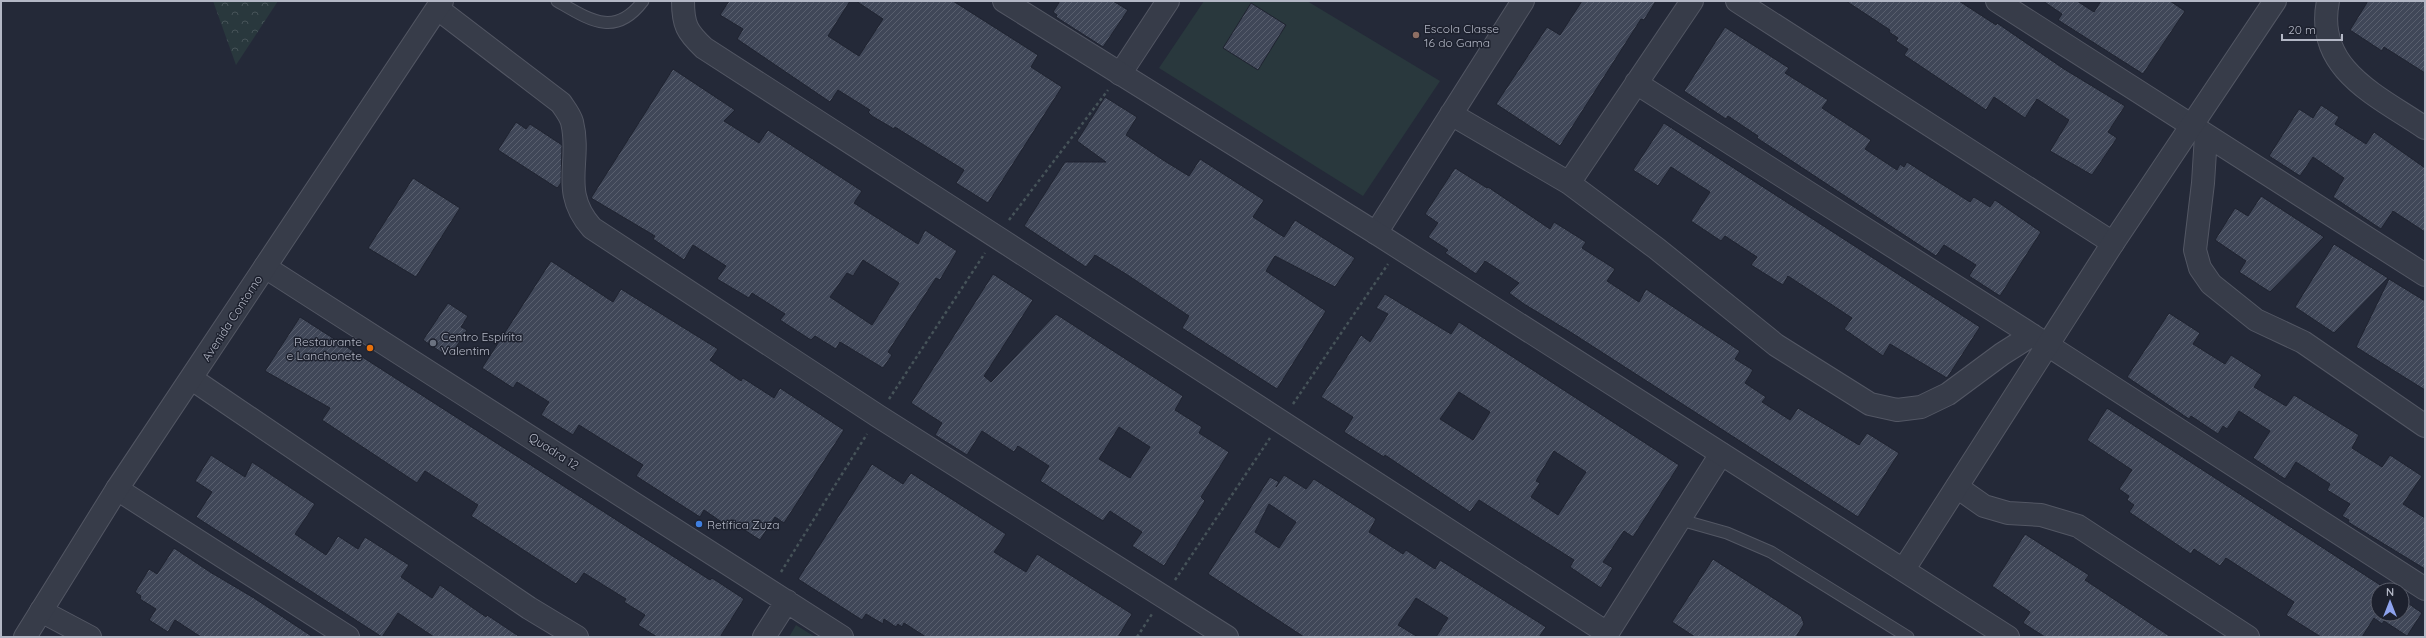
<svg xmlns="http://www.w3.org/2000/svg" width="2426" height="638" viewBox="0 0 2426 638" font-family="Quicksand,sans-serif">
	<style>
		.forest { fill: url(#forest-crowns) }
		.green { fill: #29383d }
		.building { fill: url(#building-hatch); stroke: #1f2330; fill-rule: evenodd }
		.lines { fill: none; stroke-linecap: round; stroke-linejoin: round }
		.service-casing { stroke: #535764; stroke-width: 13 }
		.minor-casing { stroke: #535764; stroke-width: 24 }
		.tertiary-casing { stroke: #535764; stroke-width: 24 }
		.path { stroke: #465359; stroke-width: 2.5; stroke-dasharray: 3 3; stroke-linecap: butt }
		.service { stroke: #373c49; stroke-width: 11 }
		.minor { stroke: #373c49; stroke-width: 22 }
		.tertiary { stroke: #373c49; stroke-width: 22 }
		.education-dot { fill: #8d6e63; stroke: #1d212e; stroke-width: 1.5 }
		.worship-dot { fill: #6b7280; stroke: #1d212e; stroke-width: 1.5 }
		.food-dot { fill: #e8710a; stroke: #1d212e; stroke-width: 1.5 }
		.shop-dot { fill: #3f7fe0; stroke: #1d212e; stroke-width: 1.5 }
		.labels { text-anchor: middle; dominant-baseline: central; stroke-width: 3; stroke-linejoin: round; paint-order: stroke }
		.poi-label { font-size: 12px; fill: #b3b7c5; stroke: #1d212e; text-anchor: start }
		.street-label { font-size: 12px; fill: #b3b7c5; stroke: #1d212e }
	</style>
	<defs>
		<pattern id="forest-crowns" width="20" height="18" patternUnits="userSpaceOnUse"><rect width="20" height="18" fill="#29383d"/><path d="M2 6a3 3 0 1 1 6 0M12 15a3 3 0 1 1 6 0" fill="none" stroke="#465358"/></pattern>
		<pattern id="building-hatch" width="6" height="6" patternUnits="userSpaceOnUse"><rect width="6" height="6" fill="#404758"/><path d="M-1 1l2-2M0 6l6-6M5 7l2-2" fill="none" stroke="#595f6e"/></pattern>
	</defs>
	<rect width="100%" height="100%" fill="#242938"/>
	<path class="forest" d="M213 1H278L236 65Z"/>
	<path class="green" d="M1204 1H1307L1440 81 1363 196 1159 68Z
		M796 625 815 637H789Z"/>
	<path class="building" d="M729 1H850L828 36 859 56 883 19 856 1H953L1038 55 1031 67 1062 87 988 203 956 183 964 170 895 127 894 129 872 116 868 112 870 110 838 90 830 102 737 39 743 29 720 15Z
		M1060 1H1113L1128 10 1103 47 1056 17 1057 15 1053 12Z
		M1582 1H1656L1644 20 1641 19 1560 146 1496 104 1547 27 1560 35Z
		M1846 1H1959L1996 25 1997 23 2064 69 2125 106 2108 132 2117 138 2092 175 2050 151 2069 120 2037 99 2025 118 1994 97 1986 110 1904 55 1908 49 1896 41 1898 38 1889 32 1890 30Z
		M2043 1H2077L2094 12 2101 1H2170L2185 11 2143 74 2058 20 2062 14Z
		M2368 1H2425V73L2384 47 2382 51 2350 30Z
		M1251 3 1286 25 1258 70 1223 48Z
		M1725 27 1789 68 1785 73 1828 100 1822 108 1871 140 1865 149 1897 170 1900 164 1904 167 1907 162 1970 202 1974 197 1990 207 1995 200 2041 232 2000 296 1969 276 1976 265 1944 245 1936 256 1757 138 1758 136 1728 116 1726 119 1684 91Z
		M673 69 735 110 724 121 759 143 768 130 862 191 854 203 918 244 925 230 957 251 940 280 936 278 888 352 892 355 883 368 840 342 836 349 815 336 811 340 780 320 785 314 752 293 749 298 717 279 726 266 693 245 684 260 653 239 655 236 591 198ZM863 260 899 283 872 325 830 297 847 273 853 276Z
		M1105 97 1137 117 1126 135 1163 160 1189 176 1200 159 1264 200 1253 217 1284 237 1295 220 1355 258 1335 287 1275 256 1266 271 1326 311 1277 389 1182 328 1189 316 1126 274 1095 255 1086 267 1024 226 1065 162H1106L1077 141Z
		M2321 105 2339 117 2335 124 2366 144 2374 132 2425 168V232L2393 211 2381 229 2333 197 2344 178 2313 157 2300 176 2269 156 2299 109 2313 118Z
		M516 122 526 129 530 124 562 145 561 183 557 188 498 150Z
		M1664 123 1980 327 1947 378 1890 344 1883 356 1844 329 1852 318 1788 276 1783 285 1751 265 1757 257 1725 236 1721 241 1691 221 1710 192 1671 167 1658 186 1633 170Z
		M1455 168 1487 188 1488 187 1550 229 1554 222 1586 242 1582 248 1615 269 1607 281 1639 302 1646 289 1740 351 1735 359 1753 370 1745 383 1766 397 1762 402 1790 420 1798 408 1859 445 1867 433 1899 453 1858 517 1572 333 1524 304 1509 293 1519 283 1485 261 1476 274 1445 253 1448 250 1428 237 1438 223 1425 214Z
		M413 178 460 208 416 277 368 248Z
		M2261 196 2324 237 2270 292 2239 272 2246 261 2215 240 2235 208 2248 216Z
		M2334 244 2388 278 2334 333 2295 307Z
		M551 261 613 302 621 289 718 349 710 360 741 381 743 378 774 398 780 388 844 430 784 523 775 517 760 540 732 522 729 527 704 510 700 517 636 476 643 465 579 425 573 435 541 415 549 402 517 382 513 388 482 368Z
		M993 274 1033 300 984 376 991 382 1056 314 1183 396 1175 410 1202 427 1199 433 1229 452 1201 497 1205 501 1164 566 1132 546 1142 532 1110 511 1103 521 1040 481 1049 466 1018 446 1014 452 982 431 967 455 935 435 942 423 911 403ZM1119 427 1150 447 1130 478 1099 459Z
		M2389 279 2425 301V390L2356 347Z
		M1385 294 1451 334 1459 322 1679 465 1633 537 1624 531 1603 562 1613 568 1601 588 1570 567 1574 560 1479 500 1470 512 1385 455 1384 457 1344 432 1353 417 1321 397 1361 335 1370 342 1388 314 1376 308ZM1459 392 1490 412 1473 440 1440 419ZM1554 451 1586 472 1558 515 1531 497 1540 483 1536 481Z
		M448 303 468 316 461 327 467 330 451 355 446 351 444 354 423 340Z
		M2169 313 2200 333 2193 344 2225 364 2231 355 2262 375 2254 387 2286 406 2294 395 2359 435 2352 448 2382 467 2390 455 2422 476 2403 504 2425 518V569L2348 522 2349 520 2342 516 2350 504 2327 490 2330 484 2296 462 2285 479 2253 458 2270 431 2239 411 2227 429 2223 426 2218 434 2191 416 2189 419 2127 377Z
		M300 317 710 580 712 578 744 599 720 637H657L638 625 645 615 624 602 626 599 584 573 576 584 471 516 478 505 425 471 417 483 322 420 330 408 265 371Z
		M2107 408 2388 590H2378V614H2402V599L2422 613 2407 636 2384 621 2382 624 2374 618 2362 637H2321L2286 615 2294 602 2226 558 2220 566 2194 549 2191 554 2129 512 2134 505 2127 500 2129 496 2119 489 2132 470 2087 440Z
		M211 455 245 477 252 462 315 504 295 534 326 555 338 536 358 549 365 537 409 565 401 577 432 598 440 585 486 617 487 615 520 637H434L398 613 382 637 196 517 212 492 195 481Z
		M872 464 903 484 911 473 1006 534 994 552 1026 572 1037 554 1132 614 1118 637H926L904 623 902 627 898 624 896 627 884 619 883 624 866 614 862 620 798 579Z
		M1284 475 1306 489 1314 479 1376 519 1369 532 1403 554 1406 550 1435 569 1440 560 1546 627 1539 637H1436L1448 618 1416 598 1398 625 1418 637H1304L1208 574 1270 477 1279 482 1276 487ZM1269 504 1296 522 1279 548 1255 532Z
		M2025 534 2089 575 2085 580 2171 637H2045L2023 623 2030 612 1992 586Z
		M174 548 210 572 254 598 313 637H201L175 620 168 632 149 620 156 609 140 599 141 596 135 592 149 569 157 574Z
		M1713 559 1801 616 1804 624 1796 637H1695L1672 622Z"/>
	<g class="lines">
		<defs>
			<path id="service" d="M557 1C590 20 615 38 643 1
				M1681 520 1727 533 1771 552 1908 637"/>
			<path id="minor" d="M683 1C683 25 687 32 704 48 1005 243 1307 436 1607 633
				M1737 1 2113 243
				M1997 1 2425 275
				M2328 1C2314 69 2378 96 2425 128
				M438 9 561 103C565 109 570 115 572 122 582 162 559 191 592 228L878 416 1227 637
				M1120 74 1168 1
				M1636 83 2032 335 2425 589
				M1451 114 1569 183 1656 248 1776 345 1870 404 1897 410 1921 407 1948 394 2002 354 2032 335
				M2206 135 2203 183 2195 250 2200 268 2211 284 2256 320 2303 342 2425 426
				M1569 183 1692 1
				M1376 233 1523 1
				M265 267 842 637
				M192 379 529 608 577 637
				M1957 487 1984 506 2008 513 2041 515 2078 526 2248 637
				M117 489 348 637
				M41 611 90 637
				M764 637 787 601
				M1605 637 1721 454"/>
			<path id="tertiary" d="M1004 1 1376 233 2008 637
				M1904 569 2113 243 2275 1
				M25 637 117 489 442 1"/>
		</defs>
		<use href="#service" class="service-casing"/>
		<use href="#minor" class="minor-casing"/>
		<use href="#tertiary" class="tertiary-casing"/>
		<path class="path" d="M1009 220 1108 90
			M889 399 985 253
			M1293 404 1388 264
			M781 572 867 434
			M1175 580 1270 438
			M1137 637 1152 614"/>
		<use href="#service" class="service"/>
		<use href="#minor" class="minor"/>
		<use href="#tertiary" class="tertiary"/>
	</g>
	<circle class="education-dot" cx="1416" cy="35" r="4"/>
	<circle class="worship-dot" cx="433" cy="343" r="4"/>
	<circle class="food-dot" cx="370" cy="348" r="4"/>
	<circle class="shop-dot" cx="699" cy="524" r="4"/>
	<g class="labels">
		<g class="poi-label">
			<text x="1424" y="28">Escola Classe<tspan x="1424" dy="14">16 do Gama</tspan></text>
			<text x="441" y="336">Centro Espírita<tspan x="441" dy="14">Valentim</tspan></text>
			<text x="362" y="341" text-anchor="end">Restaurante<tspan x="362" dy="14">e Lanchonete</tspan></text>
			<text x="707" y="524">Retífica Zuza</text>
		</g>
		<g class="street-label">
			<text transform="translate(232 318) rotate(-57)">Avenida Contorno</text>
			<text transform="translate(554 451) rotate(33)">Quadra 12</text>
		</g>
	</g>
	<rect width="2426" height="638" fill="none" stroke="#b3b7c5" stroke-width="4"/>
	<g transform="translate(2390 602)"><circle r="19" fill="#1d212e" stroke="#595d6a"/>
	<path d="M0-3L7 15L0 10L-7 15Z" fill="#8ea3ee"/>
	<text y="-6" font-size="11" font-weight="bold" text-anchor="middle" fill="#b3b7c5">N</text>
	</g>
	<path d="M2282 34v6h60v-6" fill="none" stroke="#b3b7c5" stroke-width="2"/>
	<text x="2288" y="34" font-size="12" fill="#b3b7c5" stroke="#1d212e" stroke-width="3" paint-order="stroke">20 m</text>
</svg>
